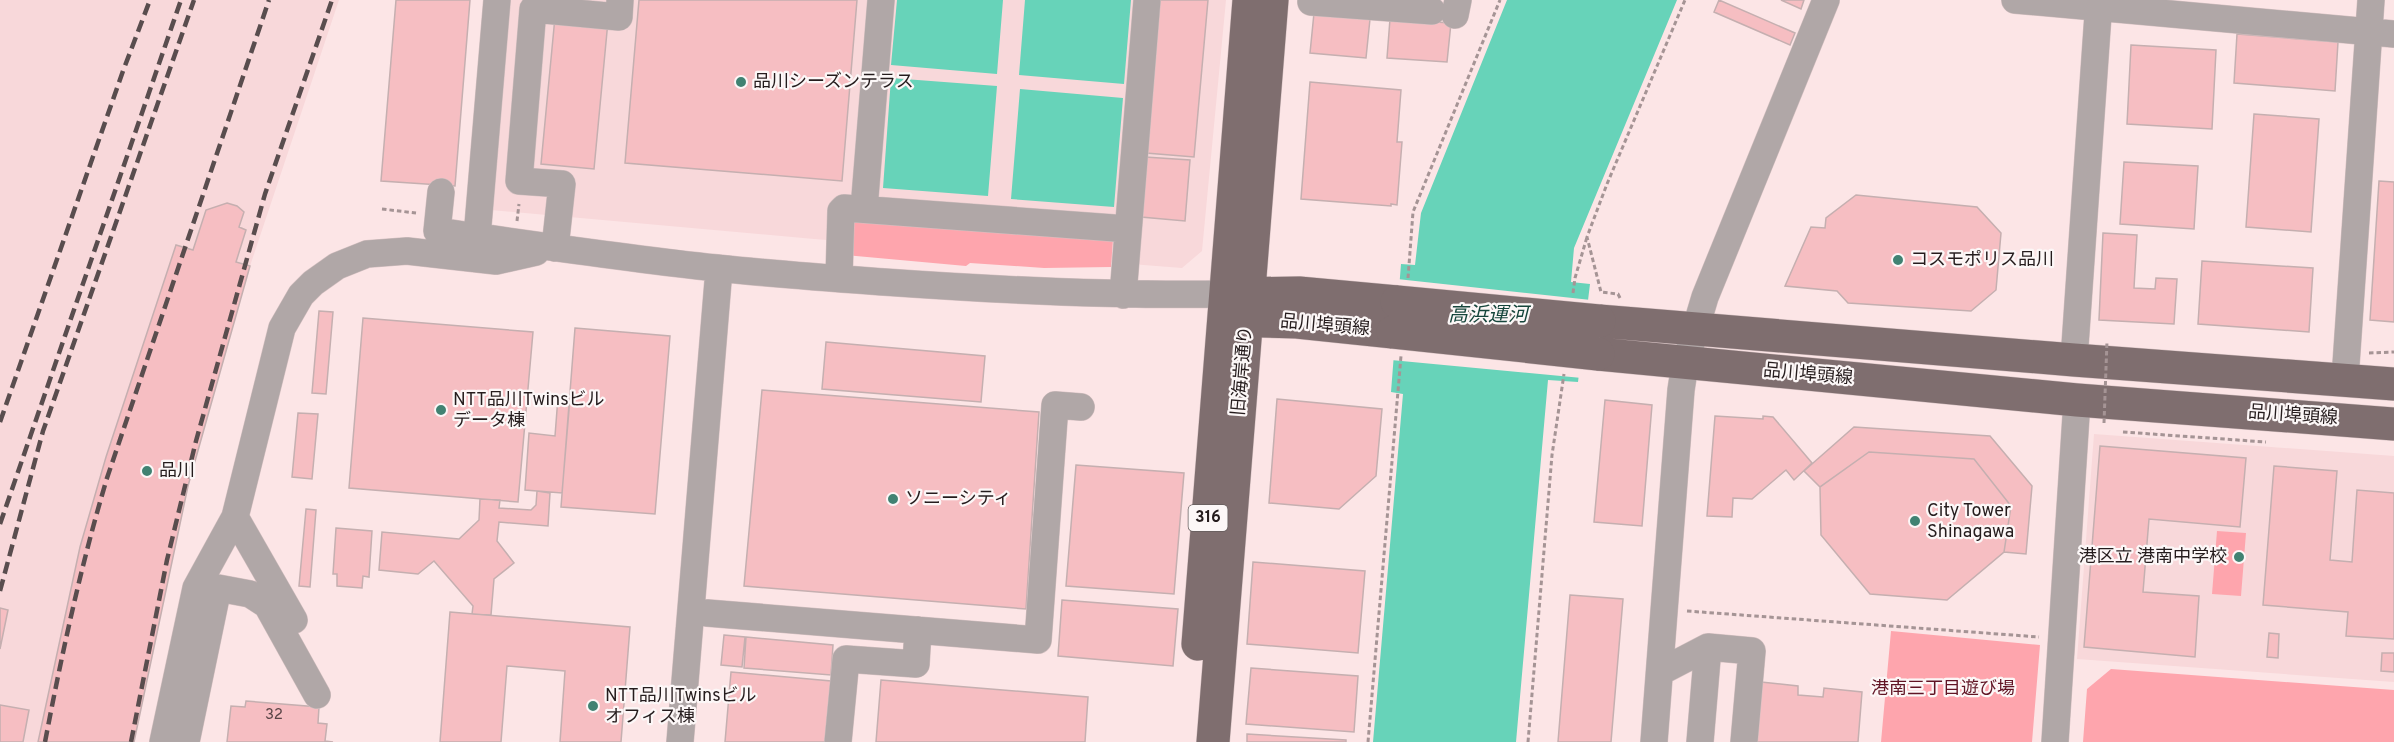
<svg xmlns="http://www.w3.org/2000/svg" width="2394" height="742" viewBox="0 0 2394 742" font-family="Overpass,'Noto Sans JP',sans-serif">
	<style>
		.built { fill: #f8d8da }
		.green { fill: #fea5ad }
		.water { fill: #67d3b9 }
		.pier { fill: #fce5e6 }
		.building { fill: #f6bec2; stroke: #c5afb0; stroke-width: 1.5 }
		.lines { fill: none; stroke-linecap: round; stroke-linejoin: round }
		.minor-casing { stroke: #d5c1c2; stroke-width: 28 }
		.major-casing { stroke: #d5c1c2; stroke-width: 34 }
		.path { stroke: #a59495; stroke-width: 3; stroke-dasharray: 4.5 3; stroke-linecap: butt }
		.minor { stroke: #b0a7a7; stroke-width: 27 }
		.major { stroke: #7f6e6f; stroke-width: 33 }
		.rail { stroke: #594d4e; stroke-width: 4.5; stroke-dasharray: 12 6; stroke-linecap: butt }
		.major-bridge-casing { stroke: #d5c1c2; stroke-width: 34; stroke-linecap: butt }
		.path-bridge { stroke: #a59495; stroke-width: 3; stroke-dasharray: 4.5 3; stroke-linecap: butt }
		.major-bridge { stroke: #7f6e6f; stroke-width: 33 }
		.poi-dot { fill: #418272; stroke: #fcf7f7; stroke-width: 2 }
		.labels { text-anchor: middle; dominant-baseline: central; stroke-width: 4.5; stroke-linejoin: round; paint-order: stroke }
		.number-label { font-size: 15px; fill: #594446 }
		.shield { fill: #fcf7f7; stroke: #665e5e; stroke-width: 1.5 }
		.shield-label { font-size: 16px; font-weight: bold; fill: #251c1d }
		.poi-label { font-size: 18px; fill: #251c1d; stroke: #fcf7f7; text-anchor: start }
		.street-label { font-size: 18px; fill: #251c1d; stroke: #fcf7f7 }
		.park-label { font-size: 18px; fill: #611424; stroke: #fcf7f7 }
		.water-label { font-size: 20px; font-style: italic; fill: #15453b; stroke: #fcf7f7 }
	</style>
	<rect width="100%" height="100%" fill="#fce5e6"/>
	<path class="built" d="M0 0H339L250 266 188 486 134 742H0Z
		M504 0H1226L1202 251 1182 268 814 239 491 210Z
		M2094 434 2394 456V682L2077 659Z"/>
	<path class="green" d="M847 216 1113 238 1111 267 1044 268 970 263 966 266 845 255Z
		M2217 531 2246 533 2241 596 2212 594Z
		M1891 631 2040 645 2032 742H1881Z
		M2111 669 2394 690V742H2083L2087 689Z"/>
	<path class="water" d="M897 0H1003L997 74 891 65Z
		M1025 0H1131L1124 84 1019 75Z
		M1507 0H1677L1574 248 1571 282 1590 284 1578 382 1548 380 1516 742H1373L1403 394 1391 392 1401 264 1415 265 1421 213Z
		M891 78 997 86 988 196 883 188Z
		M1020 89 1123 98 1114 207 1011 199Z"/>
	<path class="pier" d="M1397 279 1591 300 1582 378 1391 360Z"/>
	<path class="building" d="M396 0H470L455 186 381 181Z
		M639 0H857L842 181 625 163Z
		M1160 0H1208L1194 157 1146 153Z
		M1719 0 1795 33 1790 45 1714 12Z
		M1781 0H1804L1801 9Z
		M1314 13 1370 19 1366 58 1310 53Z
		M555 17 608 21 594 169 541 164Z
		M1390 19 1451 23 1447 62 1387 58Z
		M2237 34 2338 42 2335 91 2234 83Z
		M2131 45 2216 50 2212 129 2127 124Z
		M1310 82 1401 90 1397 142H1402L1397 205 1391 204V206L1301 199Z
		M2254 114 2319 119 2311 232 2246 227Z
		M1145 157 1190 160 1185 221 1141 217Z
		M2124 162 2198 166 2194 229 2120 224Z
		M2379 181 2394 182V322L2370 320Z
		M1856 195 1977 207 2001 233 1996 290 1971 311 1848 303 1837 291 1785 286 1811 227 1825 228 1826 218Z
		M227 203 237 206 244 212 239 227 246 230 236 262 250 266 188 486 134 742H38L80 547 106 457 176 245 193 250 206 210Z
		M2103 233 2137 235 2134 288 2155 289 2156 278 2177 279 2174 324 2099 320Z
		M2202 261 2313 268 2309 332 2198 324Z
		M319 311 333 312 326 394 312 393Z
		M363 318 533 332 518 502 349 488Z
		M575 328 670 336 655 514 561 507Z
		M826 342 985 356 981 402 822 389Z
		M762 390 1039 412 1026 609 744 586Z
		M558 397 570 398 562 493 525 490 529 433 555 436Z
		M1277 399 1382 409 1376 476 1339 509 1269 503Z
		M1605 400 1652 405 1642 526 1594 522Z
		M298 413 318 414 312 479 292 477Z
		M1715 416 1763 419V416L1773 417 1812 463 1794 480 1786 470 1752 499 1733 498 1732 517 1707 516Z
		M1854 427 1990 436 2032 486 2026 554 2004 552 2011 506 1974 459 1869 452 1820 487 1804 471Z
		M2100 446 2246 458 2240 527 2149 519 2143 592 2199 596 2195 657 2084 647Z
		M1869 452 1974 459 2011 506 2004 552 1947 600 1870 594 1821 535 1820 487Z
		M1076 465 1184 473 1174 594 1066 586Z
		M2274 466 2337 471 2330 560 2352 562 2357 490 2394 493V639L2346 636 2348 612 2263 605Z
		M537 491 550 493 548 526 499 522 497 541 514 563 494 579 491 615 472 614 473 606 434 561 418 574 379 570 382 532 459 539 479 520 480 499 500 500 499 508 531 510 536 505Z
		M306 509 316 510 310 587 299 586Z
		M336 528 372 531 369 577 363 576 362 588 337 586V574H333Z
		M1253 562 1365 571 1358 653 1247 644Z
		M1570 595 1623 599 1611 742H1558Z
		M1062 600 1178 609 1173 666 1058 656Z
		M0 608 8 610 0 649Z
		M450 612 630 627 621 742H560L565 671 507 666 501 742H440Z
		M2269 633 2279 634 2278 658 2267 657Z
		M724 635 745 637 742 667 721 665Z
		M746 637 833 645 831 675 744 668Z
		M2382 653H2394V672L2381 671Z
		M1251 668 1358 676 1354 732 1246 724Z
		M731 672 831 681 825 742H725Z
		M881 680 1088 697 1085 742H876Z
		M1761 682 1798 686V695L1823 697 1824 688 1862 692 1858 742H1756Z
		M246 701 319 707 318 723 327 724 325 741 333 742H227L231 706 245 707Z
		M0 705 29 710 23 742H0Z
		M1247 734 1346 740V742H1247Z"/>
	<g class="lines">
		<defs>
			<path id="minor" d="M1312 0 1311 2 1432 11
				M2015 0 2394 34
				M1455 15 1458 0
				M441 192 437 231C530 244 623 258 717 268 772 274 829 278 884 282 998 290 1111 296 1225 294
				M864 209 881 0
				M477 237 497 0
				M555 248 562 184 519 181 533 9 619 17 620 0
				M839 278 841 211 844 208 1128 229
				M1123 295 1147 0
				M2074 360 2099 0
				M2345 379 2371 0
				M235 517 294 620
				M707 613 1038 640 1055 405 1081 407
				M1660 672 1708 647 1752 651 1744 742
				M163 742 196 588 235 517 282 328 301 295 313 283 337 266 367 254 407 251 496 261 536 252
				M186 742 218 588 250 594 267 605 317 695
				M680 742 719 269
				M838 742 846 659 916 664 918 630
				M1654 742 1681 390 1685 364 1705 297 1826 0
				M1700 742 1708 647
				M2055 742 2077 400"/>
			<path id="major" d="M1227 294 1299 293 1397 302
				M1225 320 1297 322 1393 332
				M1599 321 2074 360 2394 384
				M1598 354 2077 400 2394 424
				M1198 644 1249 0
				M1213 742 1272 0"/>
		</defs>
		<use href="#minor" class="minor-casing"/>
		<use href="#major" class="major-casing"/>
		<path class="path" d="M382 209 416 213
			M517 221 519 204
			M1408 278 1413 212 1500 0
			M1573 293 1575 278 1587 237
			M1620 298 1618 294 1601 292 1587 237 1607 184 1685 0
			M2369 353 2394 352
			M2123 432 2266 442
			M1687 611 2039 637
			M1368 742 1401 356
			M1528 742 1552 455 1564 374"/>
		<use href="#minor" class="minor"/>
		<use href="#major" class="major"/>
		<path class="rail" d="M0 422 123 71 150 0
			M0 524 181 0
			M0 591 43 431 194 0
			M45 742C62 653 81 565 107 478L269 0
			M131 742 167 560 196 441 265 194 332 0"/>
		<defs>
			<path id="major-bridge" d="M1397 302 1599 321
				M1393 332 1598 354"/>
		</defs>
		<use href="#major-bridge" class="major-bridge-casing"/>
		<path class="path-bridge" d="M2104 423 2107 341"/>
		<use href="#major-bridge" class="major-bridge"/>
	</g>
	<g class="poi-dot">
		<circle cx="741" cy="82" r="6"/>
		<circle cx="1898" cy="260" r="6"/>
		<circle cx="441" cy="410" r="6"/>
		<circle cx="147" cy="471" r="6"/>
		<circle cx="893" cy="499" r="6"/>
		<circle cx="1915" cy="521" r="6"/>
		<circle cx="2239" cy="557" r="6"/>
		<circle cx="593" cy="706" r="6"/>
	</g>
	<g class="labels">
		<g class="number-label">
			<text x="274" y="715">32</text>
		</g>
		<rect class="shield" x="1188.5" y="505" width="39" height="26" rx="4.5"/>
		<g class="shield-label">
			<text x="1208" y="518">316</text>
		</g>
		<g class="poi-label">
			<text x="753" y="82">品川シーズンテラス</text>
			<text x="1910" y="260">コスモポリス品川</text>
			<text x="453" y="400">NTT品川Twinsビル<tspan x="453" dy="21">データ棟</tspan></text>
			<text x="159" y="471">品川</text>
			<text x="905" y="499">ソニーシティ</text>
			<text x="1927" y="511">City Tower<tspan x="1927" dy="21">Shinagawa</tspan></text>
			<text x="2227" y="557" text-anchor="end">港区立 港南中学校</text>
			<text x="605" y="696">NTT品川Twinsビル<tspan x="605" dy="21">オフィス棟</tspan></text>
		</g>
		<g class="street-label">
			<text transform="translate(1325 326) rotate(5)">品川埠頭線</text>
			<text transform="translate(1243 371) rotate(-85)">旧海岸通り</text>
			<text transform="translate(1808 375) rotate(5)">品川埠頭線</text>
			<text transform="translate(2293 416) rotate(4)">品川埠頭線</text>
		</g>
		<g class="park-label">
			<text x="1943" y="689">港南三丁目遊び場</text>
		</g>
		<g class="water-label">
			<text x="1488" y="316">高浜運河</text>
		</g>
	</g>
</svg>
